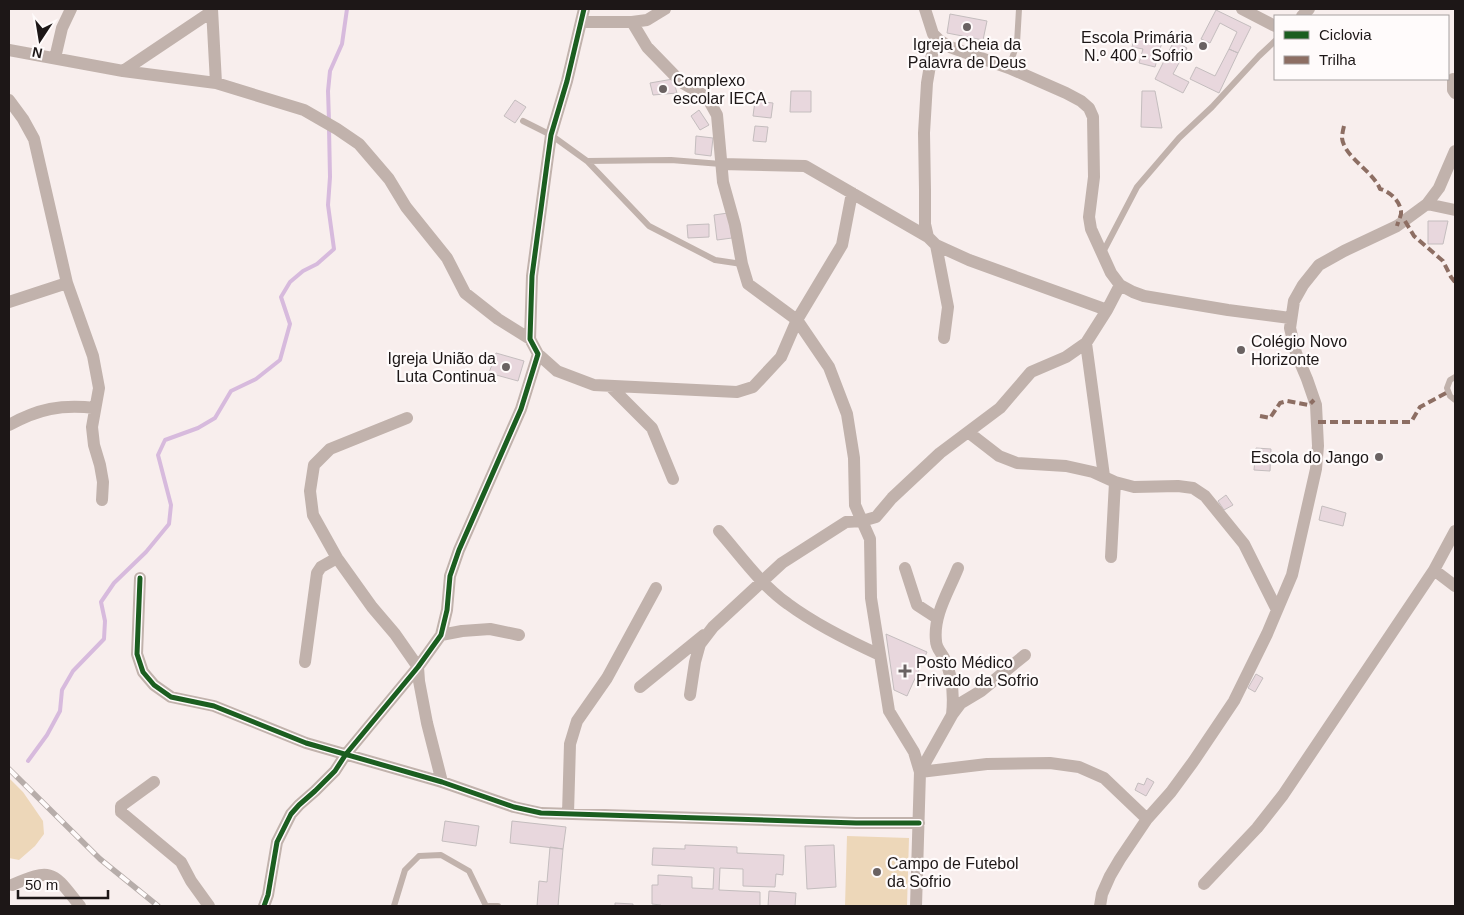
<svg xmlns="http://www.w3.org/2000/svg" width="1464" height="915" viewBox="0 0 1464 915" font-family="Arial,sans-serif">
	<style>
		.green { fill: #edd7b9 }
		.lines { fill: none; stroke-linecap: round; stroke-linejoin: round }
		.stream { stroke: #d7badd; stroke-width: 4 }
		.building { fill: #e8d7dd; stroke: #c4bdbe }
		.service { stroke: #c1b2ac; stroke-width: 6 }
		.minor { stroke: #c1b2ac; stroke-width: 12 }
		.rail-casing { stroke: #b7adaa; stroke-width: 5.5 }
		.rail { stroke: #fffbfb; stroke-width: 4; stroke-dasharray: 11; stroke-linecap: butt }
		.quiet { stroke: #8d6e63; stroke-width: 4; stroke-dasharray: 8 4; stroke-linecap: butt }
		.cycleway-casing { stroke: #fffbfb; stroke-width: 8 }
		.cycleway { stroke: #1b5e20; stroke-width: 5 }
		.poi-dot { fill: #6a6262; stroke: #fffbfb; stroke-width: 2 }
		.labels { text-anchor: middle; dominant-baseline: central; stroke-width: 4.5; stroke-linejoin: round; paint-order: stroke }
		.poi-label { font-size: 16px; fill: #1d1717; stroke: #fffbfb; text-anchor: start }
	</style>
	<rect width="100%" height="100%" fill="#f8eeed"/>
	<path class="green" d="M9 778 23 792 43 821 44 834 35 846 19 860 9 858Z
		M847 836 909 838 907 906H845Z"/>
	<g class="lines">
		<path class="stream" d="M329 121 328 91 330 71 342 44 347 9
			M28 761 47 735 60 711 62 690 73 671 104 639 105 621 101 602 114 583 146 552 169 524 171 505 158 455 165 440 198 428 215 418 231 391 256 379 280 360 290 324 281 297 290 282 303 271 317 264 334 249 328 205 330 177 329 128"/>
	</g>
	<path class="building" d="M1216 10 1251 27 1238 53 1229 49 1237 32 1220 23 1210 43 1201 39Z
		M950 14 987 21 983 40 947 33Z
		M1135 35 1162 42 1155 67 1139 63 1143 49 1132 47Z
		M1174 41 1187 48 1173 74 1189 82 1183 93 1155 79Z
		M1229 49 1238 53 1219 93 1190 79 1196 67 1215 76Z
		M673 79 677 93 653 95 650 83Z
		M791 91H811V112H790Z
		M1142 91H1155L1162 128 1141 127Z
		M515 100 526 107 515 123 504 116Z
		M755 101 773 103 771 118 753 116Z
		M699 110 709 125 700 130 691 116Z
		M755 126 768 127 766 142 753 141Z
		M696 136 713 138 711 156 695 154Z
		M728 213 732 238 717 240 714 215Z
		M1428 221H1448L1443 244H1428Z
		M709 224V237L688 238 687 225Z
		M496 353 524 361 518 381 489 373Z
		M1256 448 1271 449 1270 471 1254 470Z
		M1226 495 1233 505 1224 510 1218 501Z
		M1322 506 1346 513 1343 526 1319 520Z
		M886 634 927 652 907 696 894 690Z
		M1256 674 1263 678 1255 692 1248 688Z
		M1147 778 1154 782 1146 796 1135 790 1138 783 1144 785Z
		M445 821 479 826 476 846 442 841Z
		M512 821 566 827 563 849 510 843Z
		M685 845 737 847V853L784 855 783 875 776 874 775 887 743 886V869L720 868 719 890 760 892V906H661V905L652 904V885H658V875L692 877V888L713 889 714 868 652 865 653 848 685 849Z
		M834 845 836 887 807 889 805 846Z
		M550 847 563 849 558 906H537L539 881 547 882Z
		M769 891 796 893 795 906H768Z
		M615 903 633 904V906H615Z"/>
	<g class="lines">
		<path class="service" d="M1009 68 1017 43 1019 9
			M523 121 551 135 587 161 649 226 715 260 742 264
			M587 161 671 160 721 164
			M1102 254 1137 187 1179 138 1212 107 1259 56 1275 41
			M1455 377 1450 380 1447 388 1450 396 1455 400
			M394 906 405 870 419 856 441 855 469 871 486 906
			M489 906H498"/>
		<path class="minor" d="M212 9 216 83
			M925 9 933 34 939 40 950 47 1009 68 1066 93 1081 101 1089 108 1093 117 1094 177 1089 217 1091 229 1111 273 1120 285 1133 292 1144 296 1228 310 1290 318
			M1242 9 1275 26
			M1302 16 1309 9
			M582 22H632L647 20 665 9
			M632 22 647 47 681 82 707 97 717 115 723 182 735 225 742 264 748 284 797 320 829 367 847 414 854 458 855 505 862 521 846 522 782 563 713 627 700 644 695 662 690 695
			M939 40 932 54 927 83 924 133 925 190V224L928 237 936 245 969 260 1107 310
			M9 50 123 71 216 83 304 110 337 129 359 144 389 179 406 207 447 258 465 293 498 319 530 339
			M55 58 62 28 71 9
			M123 71 211 12
			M1453 79V90L1455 93
			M9 100 23 119 34 139 67 283 93 356 99 388 92 427 94 445 100 465 103 482 102 500
			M721 164 805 166 928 237
			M1427 204 1455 210
			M936 245 948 307 944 338
			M9 302 67 283
			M1086 343 1104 476
			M538 354 557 371 594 385 737 392 753 387 781 357 797 320 842 245 852 193
			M611 387 652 428 673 479
			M407 418 330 449 314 465 310 491 313 515 337 558 372 607 395 634 418 667 419 681 427 723 442 782
			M9 425C38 409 61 404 95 408
			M968 432 999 456 1017 463 1066 466 1093 472 1115 482 1134 487 1178 486 1193 488 1205 496 1244 544 1277 610
			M719 531C740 555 761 585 788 604 815 624 849 641 880 655
			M1111 557 1115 482
			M905 568 917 605 937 618
			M1434 570 1455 586
			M140 578 137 654 143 672 154 685 171 697 214 706 306 743 442 782 514 807 541 813 856 823H919
			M441 635 462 631 490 629 519 635
			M305 662 317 573 321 567 337 558
			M640 687 704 635
			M952 715C954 696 953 676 944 658 941 652 936 648 936 641 933 615 949 591 958 568
			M920 772 987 764 1050 763 1079 767 1104 778 1147 819
			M920 772 952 715 961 703 981 691 1025 655
			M154 782 121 806V812L181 862 191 881 209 906
			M568 814 570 744 577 721 607 678 656 588
			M1204 884 1257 828 1283 795 1434 570 1455 531
			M12 885C54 866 54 874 80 906
			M264 906 268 895 277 842 291 814 299 805 315 791 335 771 346 754 418 667 441 635 447 610 450 576 459 550 521 409 538 354 530 339 532 276 547 164 551 135 567 81 584 9
			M916 906 920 772 914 752 889 711 871 598 870 539 862 521 876 517 892 498 940 453 1000 408 1031 372 1066 357 1086 343 1107 310 1120 285
			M1100 906 1102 894 1110 876 1120 859 1147 819 1171 792 1193 762 1234 701 1267 634 1292 575 1316 469 1318 446 1316 405 1307 379 1296 353 1290 328 1294 301 1303 285 1319 265 1344 251 1397 226 1427 204 1439 188 1455 151"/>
		<defs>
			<path id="rail" d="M9 769 100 859 158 906"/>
		</defs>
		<use href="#rail" class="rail-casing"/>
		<use href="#rail" class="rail"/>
		<path class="quiet" d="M1344 126C1343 130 1342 135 1342 138 1344 157 1373 171 1380 189 1390 191 1402 203 1401 214 1400 218 1398 222 1397 226
			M1405 221 1414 236 1443 261 1451 277 1455 282
			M1260 416 1270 418 1280 403 1287 401 1309 405 1314 400
			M1318 422H1411L1420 407 1448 392"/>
		<defs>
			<path id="cycleway" d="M140 578 137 654 143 672 154 685 171 697 214 706 306 743 442 782 514 807 541 813 856 823H919
				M264 906 268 895 277 842 291 814 299 805 315 791 335 771 346 754 418 667 441 635 447 610 450 576 459 550 521 409 538 354 530 339 532 276 547 164 551 135 567 81 584 9"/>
		</defs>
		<use href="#cycleway" class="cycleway-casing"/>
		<use href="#cycleway" class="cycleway"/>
	</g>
	<g class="poi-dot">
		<circle cx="967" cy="27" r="5"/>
		<circle cx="1203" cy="46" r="5"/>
		<circle cx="663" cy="89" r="5"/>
		<circle cx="1241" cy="350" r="5"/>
		<circle cx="506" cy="367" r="5"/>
		<circle cx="1379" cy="457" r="5"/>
		<path d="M902.5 663.5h5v5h5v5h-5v5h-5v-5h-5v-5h5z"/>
		<circle cx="877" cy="872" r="5"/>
	</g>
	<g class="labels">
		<g class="poi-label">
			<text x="1193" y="37" text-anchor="end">Escola Primária<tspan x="1193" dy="18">N.º 400 - Sofrio</tspan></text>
			<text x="967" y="44" text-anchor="middle">Igreja Cheia da<tspan x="967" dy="18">Palavra de Deus</tspan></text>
			<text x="673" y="80">Complexo<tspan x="673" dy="18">escolar IECA</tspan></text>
			<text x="1251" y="341">Colégio Novo<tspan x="1251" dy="18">Horizonte</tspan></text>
			<text x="496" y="358" text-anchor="end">Igreja União da<tspan x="496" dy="18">Luta Continua</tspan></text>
			<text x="1369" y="457" text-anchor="end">Escola do Jango</text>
			<text x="916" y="662">Posto Médico<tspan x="916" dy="18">Privado da Sofrio</tspan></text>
			<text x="887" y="863">Campo de Futebol<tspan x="887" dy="18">da Sofrio</tspan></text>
		</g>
	</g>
	<rect width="1464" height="915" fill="none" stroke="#1d1717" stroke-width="20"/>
	<rect x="1274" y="15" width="175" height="65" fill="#fffbfb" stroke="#a5a0a0"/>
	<rect x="1284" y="31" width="25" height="8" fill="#1b5e20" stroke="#a5a0a0"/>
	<text x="1319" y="40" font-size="15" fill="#1d1717">Ciclovia</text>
	<rect x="1284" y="56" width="25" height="8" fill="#8d6e63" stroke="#a5a0a0"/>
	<text x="1319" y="65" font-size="15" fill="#1d1717">Trilha</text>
	<g transform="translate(40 40) rotate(192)" stroke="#fffbfb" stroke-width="4" paint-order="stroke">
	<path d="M0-4L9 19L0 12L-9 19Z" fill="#1d1717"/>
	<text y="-8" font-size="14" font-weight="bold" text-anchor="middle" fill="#1d1717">N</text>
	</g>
	<path d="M18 890v8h90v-8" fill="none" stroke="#1d1717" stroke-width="2.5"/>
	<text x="25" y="890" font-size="15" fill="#1d1717" stroke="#fffbfb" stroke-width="4" paint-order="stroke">50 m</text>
</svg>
